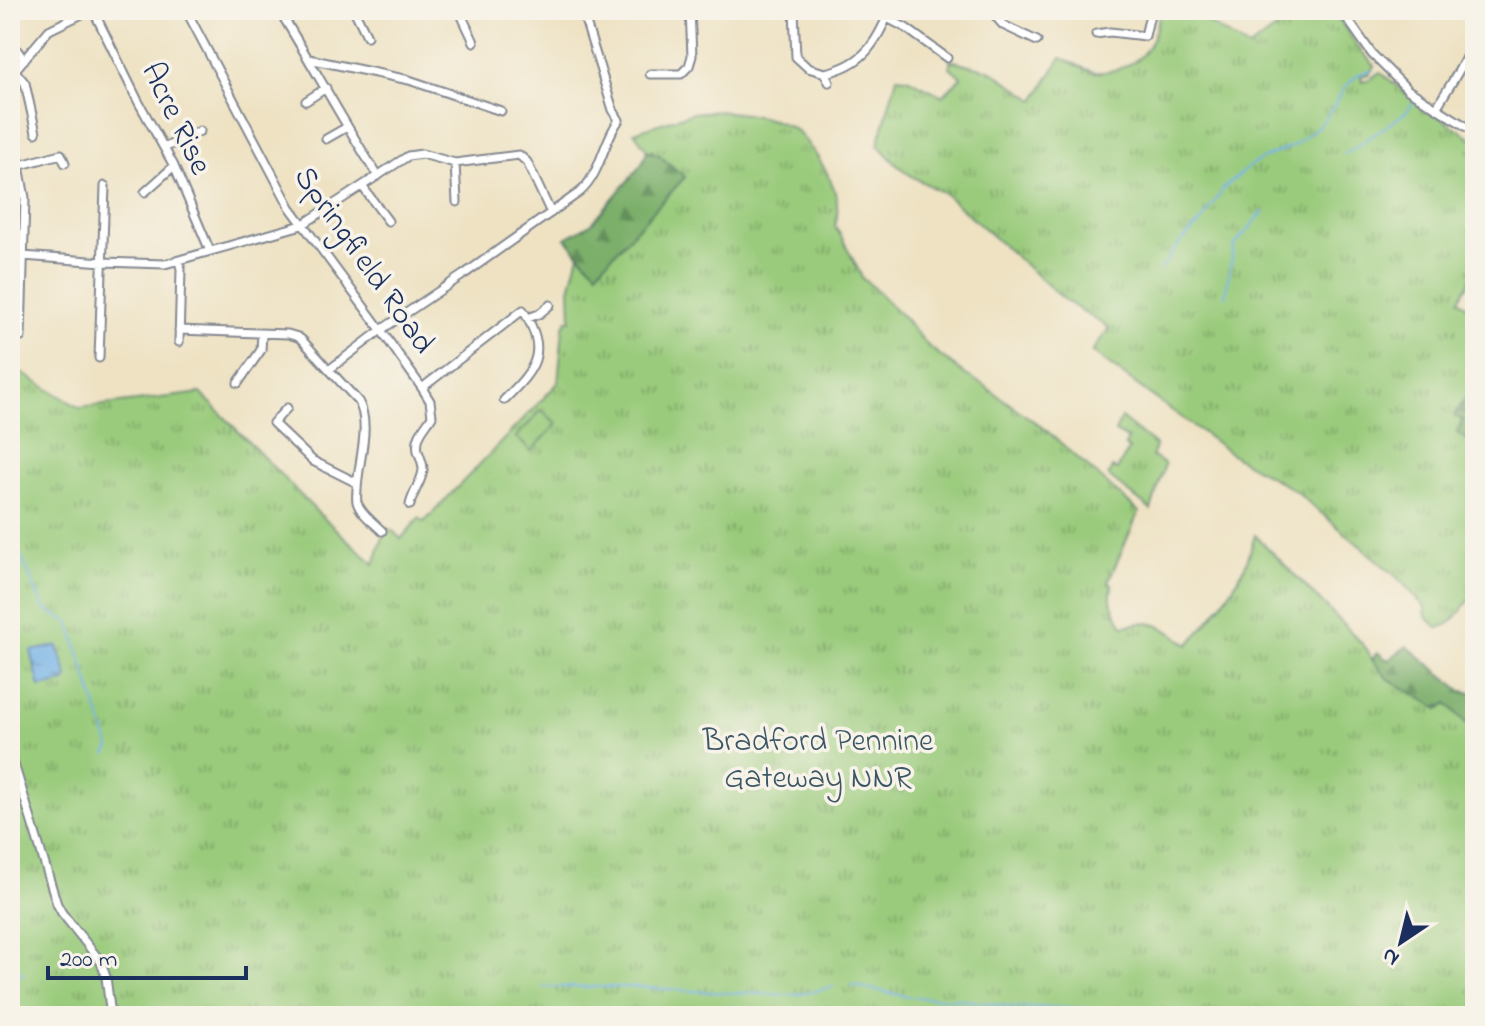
<svg xmlns="http://www.w3.org/2000/svg" width="1485" height="1026" viewBox="0 0 1485 1026" font-family="'Indie Flower',sans-serif">
	<style>
		.grass { fill: url(#grass-tufts); stroke: #5a7d6c; stroke-width: 2 }
		.forest { fill: url(#forest-firs); stroke: #4b6f64; stroke-width: 2 }
		.garden { fill: #9acb7b; stroke: #5a7d6c; stroke-width: 2 }
		.water { fill: url(#water-ripples); stroke: #4870a2; stroke-width: 2 }
		.lines { fill: none; stroke-linecap: round; stroke-linejoin: round }
		.stream { stroke: #75b2e7; stroke-width: 2 }
		.minor-casing { stroke: #848890; stroke-width: 11 }
		.minor { stroke: #fff; stroke-width: 7 }
		.labels { text-anchor: middle; dominant-baseline: central; stroke-width: 7; stroke-linejoin: round; paint-order: stroke }
		.street-label { font-size: 32px; fill: #1b2f5e; stroke: #f7f3e8 }
		.park-label { font-size: 32px; fill: #3b5665; stroke: #f7f3e8 }
	</style>
	<defs>
		<pattern id="grass-tufts" width="24" height="20" patternUnits="userSpaceOnUse" patternTransform="scale(2)"><rect width="24" height="20" fill="#9acb7b"/><path d="M3 7l-1-3M5 7V3M7 7l1-3M15 17l-1-3M17 17v-4M19 17l1-3" fill="none" stroke="#7da568"/></pattern>
		<pattern id="forest-firs" width="22" height="20" patternUnits="userSpaceOnUse" patternTransform="scale(2)"><rect width="22" height="20" fill="#7baf6b"/><path d="M5 1l3.5 6h-7zM16 11l3.5 6h-7z" fill="#648f5b"/></pattern>
		<pattern id="water-ripples" width="26" height="14" patternUnits="userSpaceOnUse" patternTransform="scale(2)"><rect width="26" height="14" fill="#75b2e7"/><path d="M2 4q2-2 4 0t4 0M15 11q2-2 4 0t4 0" fill="none" stroke="#5f91be"/></pattern>
	</defs>
	<rect width="100%" height="100%" fill="#f7f3e8"/>
	<filter id="ink" filterUnits="userSpaceOnUse"><feTurbulence type="fractalNoise" baseFrequency=".0125" numOctaves="2"/><feDisplacementMap in="SourceGraphic" scale="16" xChannelSelector="R" yChannelSelector="G"/><feConvolveMatrix kernelMatrix="1 2 1 2 8 2 1 2 1" color-interpolation-filters="sRGB"/></filter>
	<filter id="wash" filterUnits="userSpaceOnUse"><feTurbulence type="fractalNoise" baseFrequency=".006" numOctaves="4" result="noise"/><feDisplacementMap in="SourceGraphic" scale="32" xChannelSelector="R" yChannelSelector="G"/><feGaussianBlur stdDeviation="1.8" result="paint"/><feColorMatrix in="noise" values="0 0 0 0 0 0 0 0 0 0 0 0 0 0 0 0 0 1.4 0 .05"/><feComposite in="paint" operator="in"/></filter>
	<g filter="url(#wash)">
		<rect width="100%" height="100%" fill="#eee2c3"/>
		<path class="grass" d="M1161 10H1187L1249 48 1287 21 1270 10H1333L1357 46 1375 66 1369 74 1361 76 1362 81 1370 79 1380 72 1419 104 1475 140V272L1459 300 1475 312V383L1455 415 1463 420 1457 433 1475 444V594C1461 607 1457 624 1438 628L1426 617 1425 607 1398 578 1294 490 1237 458 1092 352 1109 328 1066 301 945 194 913 177 898 166 878 145 897 77 907 78 943 96 961 77 950 67V60L990 70 1035 100 1061 58C1073 62 1084 70 1096 72 1102 73 1108 71 1114 70 1148 61 1153 40 1161 10Z
			M715 111C739 113 765 115 788 126 799 131 807 143 814 152 830 175 843 199 835 227L841 236 863 279 872 286 904 318 928 346 966 375 982 384 1046 430 1139 512 1108 582 1112 586C1108 605 1115 610 1123 626 1130 625 1136 623 1143 623 1160 622 1175 635 1188 645 1209 622 1231 594 1245 566 1249 556 1252 545 1255 535L1359 640 1368 651 1372 660 1438 708 1447 702 1475 733V1016H10V366L80 408 201 393 316 511 374 564 386 528 393 531 401 539 419 518 424 522 558 383 563 328 567 320H571L570 289 579 254 597 271 659 155 647 150 634 132 692 113Z
			M1121 418 1156 446 1152 457 1165 464 1151 510 1108 476 1112 468 1117 470 1129 449 1125 446 1128 439 1115 432Z"/>
		<path class="forest" d="M647 150 659 155 685 177 597 272 579 254 566 238 592 223 642 164Z
			M1475 383V444L1457 433 1463 420 1454 416Z
			M1407 646 1462 691 1472 693 1475 698V733L1447 703 1439 709 1387 678 1372 660 1377 652 1388 660Z"/>
		<path class="garden" d="M542 410 557 424 531 451 516 437Z"/>
		<path class="water" d="M58 646 68 677 65 682 40 687 31 651Z"/>
		<g class="lines">
			<path class="stream" d="M1345 154 1394 121 1406 112 1414 102
				M1161 269 1177 246 1201 222 1224 188 1250 166 1264 158 1293 146 1321 124 1333 108 1345 87 1359 74 1371 70
				M1225 296 1234 246 1263 212
				M10 530 44 609 69 622 110 748 106 754
				M10 958 24 976
				M851 985 909 997 958 999 1014 1007 1081 1008
				M543 987H638L708 992 791 995 809 993
				M811 992 833 987
				M1085 1008 1111 1011"/>
		</g>
	</g>
	<g filter="url(#ink)">
		<g class="lines">
			<defs>
				<path id="minor" d="M93 10 138 101 174 166 210 251
					M186 10 290 207 381 330 422 388 430 401 432 416C425 428 415 435 418 451 420 457 423 463 423 469 423 480 412 493 410 505
					M279 10C313 65 343 122 378 176
					M354 10 367 36
					M459 10 474 42
					M794 10 796 57 808 68 825 73 829 82
					M990 10 1003 25 1037 41
					M1341 10 1372 54 1408 90 1475 132
					M887 18 906 28 947 58
					M1096 34 1110 32 1145 36 1151 10
					M10 40 24 60
					M309 59 409 80 501 111
					M15 71 25 83 36 133
					M825 73C863 65 876 44 890 10
					M650 74H681L689 66 692 56 690 10
					M10 76 49 30 90 10
					M306 101 326 88
					M1437 107C1448 87 1479 46 1474 22 1473 21 1468 11 1467 10
					M326 139 347 127
					M164 148 200 131
					M455 163 457 202
					M19 166 25 198 21 337
					M10 168 61 154 65 163
					M362 186 388 221
					M145 192 174 166
					M10 253 23 256 103 262 165 264 302 225 408 156 422 154 455 163 519 155 527 162 551 213
					M179 261 181 269 179 342
					M528 318 539 314 550 305
					M179 330 288 334 298 337 302 340 358 401C372 424 358 462 357 489 357 493 356 497 357 502 360 513 374 523 382 531
					M99 358 105 186
					M330 369 381 330 463 275 580 192C601 174 603 141 619 120L613 110 582 10
					M238 383 261 350 262 334
					M422 388 523 310C549 353 536 368 504 400
					M287 408 273 423 313 461 357 483
					M10 751 57 904 62 913 101 962 106 977 111 1016"/>
			</defs>
			<use href="#minor" class="minor-casing"/>
			<use href="#minor" class="minor"/>
		</g>
	</g>
	<g class="labels">
		<g class="street-label">
			<text transform="translate(175 119) rotate(64)">Acre Rise</text>
			<text transform="translate(363 261) rotate(55)">Springfield Road</text>
		</g>
		<g class="park-label">
			<text x="818" y="742">Bradford Pennine<tspan x="818" dy="37">Gateway NNR</tspan></text>
		</g>
	</g>
	<rect width="1485" height="1026" fill="none" stroke="#f7f3e8" stroke-width="40"/>
	<g transform="translate(1401 942) rotate(215)" stroke="#f7f3e8" stroke-width="6" paint-order="stroke">
	<path d="M0-6L14 30L0 20L-14 30Z" fill="#1b2f5e"/>
	<text y="-12" font-size="22" font-weight="bold" text-anchor="middle" fill="#1b2f5e">N</text>
	</g>
	<path d="M48 966v12h198v-12" fill="none" stroke="#1b2f5e" stroke-width="4"/>
	<text x="60" y="966" font-size="24" fill="#1b2f5e" stroke="#f7f3e8" stroke-width="6" paint-order="stroke">200 m</text>
</svg>
